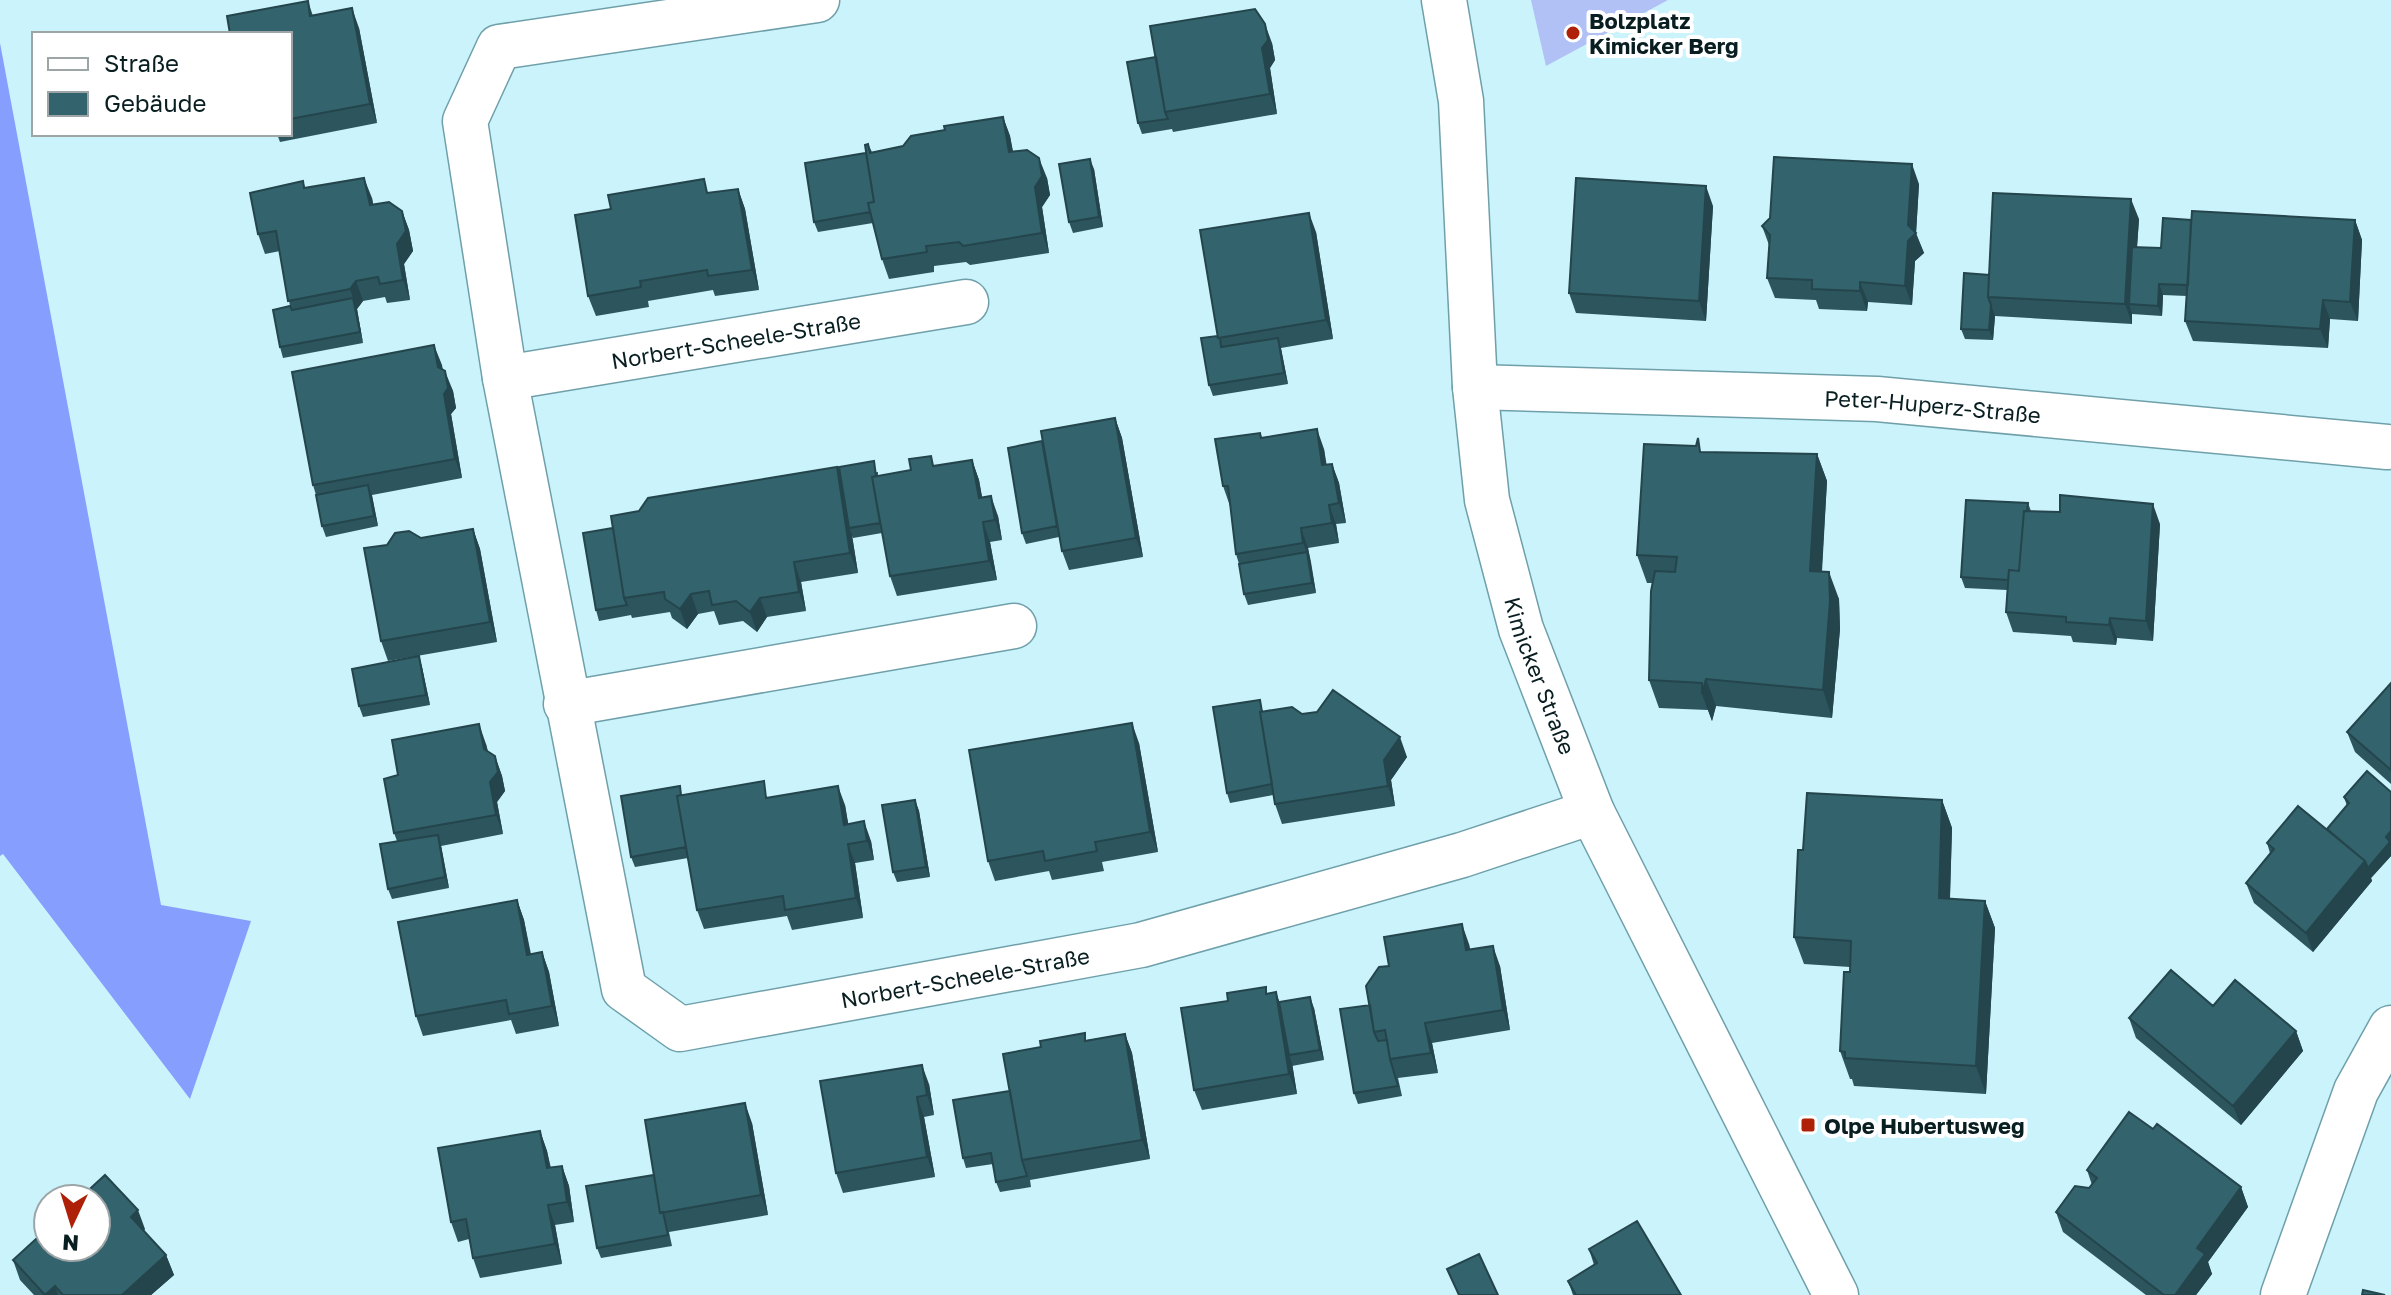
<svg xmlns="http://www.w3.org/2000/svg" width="2391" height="1295" viewBox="0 0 2391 1295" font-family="'Golos Text',sans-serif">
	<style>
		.green { fill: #b1c1f6 }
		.forest { fill: #869efe }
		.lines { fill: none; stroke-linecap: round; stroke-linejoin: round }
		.street-casing { stroke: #6fa0aa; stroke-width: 47 }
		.street { stroke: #fff; stroke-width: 44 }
		.wall { fill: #2c555e }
		.shaded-wall { fill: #24454c }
		.building { fill: #33636d; stroke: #24454c; stroke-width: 2 }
		.poi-dot { fill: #ae2008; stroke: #fff; stroke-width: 3 }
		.labels { text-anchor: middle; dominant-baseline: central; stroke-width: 8; stroke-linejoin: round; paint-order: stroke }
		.poi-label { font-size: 22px; font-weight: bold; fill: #091e21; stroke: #fff; text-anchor: start }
		.street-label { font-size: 22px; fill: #091e21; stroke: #fff }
	</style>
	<rect width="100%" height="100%" fill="#cbf3fc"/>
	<path class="green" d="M1531 0H1668L1546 66Z"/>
	<path class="forest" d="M0 43 161 905 251 921 190 1099 3 854 0 856Z"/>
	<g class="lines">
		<defs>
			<g id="street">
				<path id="s1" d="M817 0 499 47 465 121 505 378 624 989 680 1029 1141 945 1462 855 1592 812"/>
				<path id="s2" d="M1444 0 1461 101 1475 387 1487 500 1521 629 1592 812 1836 1295"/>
				<path id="s3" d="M505 378 966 302"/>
				<path id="s4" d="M1475 387 1877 399 2387 447"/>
				<path d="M566 704 1014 626"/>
				<path d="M2283 1295 2356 1091 2391 1028"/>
			</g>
		</defs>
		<use href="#street" class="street-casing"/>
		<use href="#street" class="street"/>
	</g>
	<path class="wall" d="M308 1 313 16 359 28 377 123 280 142 277 134H290V34Z
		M1272 43 1275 60 1270 68 1277 114 1173 132 1172 129 1142 134 1138 123 1156 57Z
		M1003 117 1010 136 1013 151 1047 178 1050 195 1042 207 1049 253 970 265 966 262 934 266V272L889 279 882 259 873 223 818 232 814 222 866 153 868 144 872 152 903 146 945 130Z
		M1094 169 1103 227 1073 233 1069 222Z
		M303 181 305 187 372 198 373 205 402 211 409 230 413 251 404 264 410 300 387 303 385 297 363 301 357 309 363 343 283 358 280 347 290 306 280 251 265 254 258 234Z
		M1919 184 1916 233 1924 253 1915 261 1912 305 1868 302 1867 311 1842 310 1819 309 1816 300 1775 298 1767 278 1769 245 1762 226Z
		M738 189 745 209 759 290 715 296 713 290 648 301 649 307 596 316 588 296 709 193Z
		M1713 206 1706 321 1576 313 1569 293Z
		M2139 219 2137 247 2161 248 2191 220H2355L2362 240 2358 321 2330 319 2328 348 2193 341 2185 321 2187 296 2163 295 2162 316 2132 314V324L1995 316 1993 340 1965 339 1961 329 1989 275Z
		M1316 232 1333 339 1281 348 1288 384 1213 396 1209 385 1217 336Z
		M442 365V369L453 391 456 408 451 414 462 478 372 495 378 526 326 537 322 526 316 495 313 485Z
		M1115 418 1122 438 1143 557 1069 570 1062 551 1059 537 1026 544 1022 533 1042 441Z
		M1260 433 1262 438 1324 449 1326 465 1332 464 1339 483 1346 523 1336 524 1339 543 1308 548 1316 593 1248 605 1244 594 1239 564 1236 554 1230 506 1223 486Z
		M1703 452 1817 454 1827 481 1822 572 1839 599 1840 629 1832 718 1716 706 1712 721 1708 710 1659 708 1649 680 1653 583H1647L1637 555Z
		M972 460 979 480 982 498 998 516 1002 540 990 542 997 580 897 596 890 576 882 533 853 538 852 536 858 573 801 582 806 611 767 617 757 632 743 621 719 625 714 611 698 614 687 629 672 618 670 612 632 618 631 615 599 621 596 610 613 528 639 511 837 467 840 476 878 472V476Z
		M2028 503 2031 511 2160 524 2153 641 2117 638 2116 645 2073 642 2071 636 2013 632 2006 612 2007 590 1965 588 1961 577Z
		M473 529 480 549 497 642 388 661 381 641 421 538Z
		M419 656 422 667 430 705 363 717 359 706Z
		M2391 683V784L2355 752 2347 732Z
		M1264 712 1302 714 1407 757 1391 780 1395 806 1282 824 1275 804 1273 795 1230 803 1227 793Z
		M1139 743 1158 852 1102 862 1104 871 1052 880 1049 871 995 881 988 861Z
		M486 744 488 751 495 756 502 776 505 791 497 802 503 834 441 846 449 888 392 899 388 889 397 841 394 833 398 775Z
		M2391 792V856L2371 878 2372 881 2313 952 2254 903 2246 883 2270 853 2267 843 2327 829 2347 806 2344 797Z
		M683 795 769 797 845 805 848 824 871 841 874 860 855 863 863 918 792 930 787 916 704 929 697 910 688 858 635 867 631 857Z
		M915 800 919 811 930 877 897 882 893 872Z
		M1942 800 1952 828 1950 899 1985 901 1995 928 1986 1094 1854 1086 1852 1079H1850L1840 1051 1850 967 1804 964 1794 937 1803 850Z
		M517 900 524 920 531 954 542 952 549 972 559 1026 516 1034 511 1020 423 1036 416 1016Z
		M1469 944 1470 950 1500 966 1510 1030 1432 1043 1438 1073 1398 1078 1402 1096 1358 1104 1354 1093 1389 966Z
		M1276 992 1279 1002 1314 1008 1324 1060 1292 1066V1063L1297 1094 1202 1110 1194 1090 1268 994Z
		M2213 1006 2296 1031 2303 1051 2241 1125 2136 1038 2129 1018Z
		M1125 1034 1132 1053 1150 1159 1030 1180 1031 1187 1000 1192 996 1182 993 1164 966 1168 963 1158 1010 1091 1087 1040Z
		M929 1084 934 1115 924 1117 935 1177 843 1193 836 1173Z
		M752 1123 768 1215 669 1232 672 1246 601 1258 597 1248 654 1175Z
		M540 1131 547 1151 551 1168 562 1166 569 1186 574 1222 555 1225 562 1264 480 1278 473 1258 469 1239 458 1242 451 1222Z
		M2087 1170 2241 1187 2248 1207 2208 1262 2212 1274 2196 1295H2146L2063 1232 2056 1212 2089 1188 2092 1185Z
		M145 1229 144 1231 166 1255 174 1275 151 1295H34L20 1280 13 1260Z
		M1589 1249 1681 1295H1573L1568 1281 1594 1265Z"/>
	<path class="shaded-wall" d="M352 8 359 28 377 123 370 104Z
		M1265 24 1272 43 1275 60 1270 68 1277 114 1270 94 1262 48Z
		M1003 117 1010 136 1016 171 1009 152Z
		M1039 158 1047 178 1050 195 1042 207 1049 253 1042 233 1035 187Z
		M1090 159 1094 169 1103 227 1099 217Z
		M1912 164 1919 184 1916 234 1924 253 1915 261 1912 305 1905 286Z
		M364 178 372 198 377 225 370 205Z
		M1706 186 1713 206 1706 321 1699 301Z
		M738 189 745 209 759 290 752 270Z
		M2131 199 2139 219 2133 304H2129L2132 314V324L2125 304Z
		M402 211 409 230 413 251 404 264 410 300 403 280 397 244Z
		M1309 213 1316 232 1333 339 1326 320Z
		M2355 220 2362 240 2358 321 2350 302Z
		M356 281 363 301 357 309 350 289Z
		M1860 282 1868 302 1867 311 1860 291Z
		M2159 284 2163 295 2162 316 2158 306Z
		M353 298 357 309 363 343 360 332Z
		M2323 300 2330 319 2328 348 2320 329Z
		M1991 305 1995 316 1993 340 1989 330Z
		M1278 338 1281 349 1288 384 1284 373Z
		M434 345 442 365 446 386 438 367Z
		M445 371 453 391 456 408 451 414 462 478 455 459 444 394Z
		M1115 418 1122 438 1143 557 1136 538Z
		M1317 429 1324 449 1330 485 1322 465Z
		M1817 454 1827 481 1820 598 1810 571Z
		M972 460 979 480 986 518 979 498Z
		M1332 464 1339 483 1346 523 1339 503Z
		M837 467 844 487 849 528 852 535 858 573 850 553Z
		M368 485 372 496 378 526 374 516Z
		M991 496 998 516 1002 540 995 520Z
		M2153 504 2160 524 2153 641 2146 621Z
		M1329 505 1336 524 1339 543 1332 523Z
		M983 522 990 542 997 580 989 561Z
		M1301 528 1308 548 1311 562 1303 543Z
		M473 529 480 549 497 642 490 622Z
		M1307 552 1311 562 1316 593 1312 583Z
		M794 562 801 582 806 611 799 592Z
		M1829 572 1839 599 1840 629 1832 718 1823 690Z
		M691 594 698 614 687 629 680 609Z
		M760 598 767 617 757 632 750 612Z
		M2110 618 2117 638 2116 645 2109 625Z
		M419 656 422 667 430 705 426 695Z
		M1706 679 1716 706 1712 721 1702 694Z
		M1132 723 1139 743 1158 852 1150 832Z
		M479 724 486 744 491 769 484 749Z
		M1400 737 1407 757 1391 780 1395 806 1388 786 1384 760Z
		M495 756 502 776 505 791 497 802 503 834 496 815 490 782Z
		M838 786 845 805 852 845 844 825Z
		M915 800 919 811 930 877 926 867Z
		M1942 800 1952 828 1949 926 1939 898Z
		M864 821 871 841 874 860 867 841Z
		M2391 831V856L2371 878 2372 881 2313 952 2306 933Z
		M438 835 441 845 449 888 445 877Z
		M848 844 855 863 863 918 856 898Z
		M517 900 524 920 534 975 527 955Z
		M1985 901 1995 928 1986 1094 1976 1066Z
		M1462 924 1469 944 1474 970 1466 950Z
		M1493 946 1500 966 1510 1030 1503 1010Z
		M542 952 549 972 559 1026 552 1006Z
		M1276 992 1283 1012 1289 1055 1292 1063 1297 1094 1289 1074Z
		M1310 997 1314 1008 1324 1060 1320 1050Z
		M1425 1023 1432 1043 1438 1073 1431 1053Z
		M2296 1031 2303 1051 2241 1125 2233 1106Z
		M1125 1034 1132 1053 1150 1159 1142 1140Z
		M922 1065 929 1084 934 1115 927 1095Z
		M917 1097 924 1117 935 1177 927 1157Z
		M745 1103 752 1123 768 1215 761 1195Z
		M540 1131 547 1151 554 1188 547 1168Z
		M562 1166 569 1186 574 1222 567 1202Z
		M2241 1187 2248 1207 2208 1262 2212 1274 2196 1295H2175L2197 1248Z
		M548 1205 555 1225 562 1264 555 1244Z
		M138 1210 145 1229 138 1237 131 1217Z
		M166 1255 174 1275 151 1295H122Z
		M55 1286 58 1295H45Z"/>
	<path class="building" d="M308 1 310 16 352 8 370 104 290 119V34H230L227 16Z
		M1255 9 1265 24 1268 40 1262 48 1270 94 1165 112 1150 26Z
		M1156 57 1165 112 1168 119 1138 123 1127 62Z
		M1003 117 1009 152 1027 150 1039 158 1042 176 1035 187 1042 233 963 246 959 242 926 246 927 252 882 259 868 203 874 202 865 145 868 144 870 153 903 146 911 136 945 130 944 126Z
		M866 153 874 202 868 203 870 212 814 222 805 163Z
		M1774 157 1912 164 1908 225 1916 233 1908 241 1905 286 1860 282V291L1835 290 1812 289V280L1767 278 1770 235 1762 226 1770 218Z
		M1090 159 1099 217 1069 222 1059 164Z
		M364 178 370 205 389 202 402 211 406 231 397 244 403 280 380 284 378 277 356 281 350 289 288 301 276 231 258 234 250 193 303 181 304 188Z
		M1576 178 1706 186 1699 301 1569 293Z
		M704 179 707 193 738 189 752 270 708 276 707 270 640 281 641 287 588 296 575 215 611 209 608 195Z
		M1993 193 2131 199 2125 304 1988 297Z
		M2192 211 2355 220 2350 302 2323 300 2320 329 2185 321Z
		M1309 213 1326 320 1218 338 1200 230Z
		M2163 218 2191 220 2188 285 2159 284 2158 306 2129 304 2132 247 2161 248Z
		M1964 273 1989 275 1988 297 1991 305 1989 330 1961 329Z
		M353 298 360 332 280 347 273 310 290 306 292 310Z
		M1217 336 1218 338H1220L1221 347 1278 338 1284 373 1209 385 1201 338Z
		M434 345 438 367 445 371 448 388 444 394 455 459 313 485 292 372Z
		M1115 418 1136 538 1062 551 1041 431Z
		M1317 429 1322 465 1332 464 1339 503 1329 505 1332 523 1301 528 1303 543 1236 554 1228 486H1223L1215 439 1260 433 1261 438Z
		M1698 438 1700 452 1817 454 1810 571 1829 572 1830 601 1823 690 1706 679 1702 694V683L1649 680 1651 591 1655 571 1675 572 1677 557 1637 555 1644 444 1696 446Z
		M1042 441 1057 526 1022 533 1008 448Z
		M931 456 933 466 972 460 979 498 991 496 995 520 983 522 989 561 890 576 872 477 911 470 909 459Z
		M874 461 876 476 872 477 880 523 849 528 839 467Z
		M837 467 850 553 794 562 799 592 760 598 750 612 736 601 712 605 709 591 691 594 680 609 665 599 664 592 624 598 611 516 639 511 648 498Z
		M368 485 374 516 322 526 316 495Z
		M2060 495 2153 504 2146 621 2110 618 2109 625 2066 622V617L2006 612 2009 570 2019 571 2024 511 2060 512Z
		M1966 500 2028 503 2027 511H2024L2019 571 2009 570 2008 580 1961 577Z
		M613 528 624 598 627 605 596 610 583 533Z
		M473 529 490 622 381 641 364 548 387 545 395 533 409 531 421 538Z
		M1307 552 1312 583 1244 594 1239 564Z
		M419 656 426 695 359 706 352 669Z
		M2391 683V770L2347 732Z
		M1333 690 1400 737 1384 760 1388 786 1275 804 1260 712 1292 707 1302 714 1317 712Z
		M1260 700 1262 712H1260L1272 784 1227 793 1213 707Z
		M1132 723 1150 832 1095 842 1097 851 1045 861 1043 851 988 861 969 750Z
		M479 724 484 749 495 756 498 772 490 782 496 815 394 833 384 779 398 775 392 740Z
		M2367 771 2391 792V831L2386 837 2390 842 2368 868 2365 861 2327 829 2349 803 2344 797Z
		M764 781 766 798 838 786 844 825 864 821 867 841 848 844 856 898 785 910 783 896 697 910 677 796Z
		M680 786 681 795 677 796 686 847 631 857 621 796Z
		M1807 793 1942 800 1939 898 1985 901 1976 1066 1845 1058V1052L1840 1051 1844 972H1850L1851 941 1794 937 1798 850H1803Z
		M915 800 926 867 893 872 882 805Z
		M2298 806 2365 861 2306 933 2246 883 2274 849 2267 843Z
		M438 835 445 877 388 889 380 844Z
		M517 900 527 955 542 952 552 1006 509 1014 506 1000 416 1016 398 922Z
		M1462 924 1466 950 1493 946 1503 1010 1425 1023 1431 1053 1390 1059 1385 1030 1374 1032 1366 986 1379 967 1389 966 1384 937Z
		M2171 970 2213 1006 2235 980 2296 1031 2233 1106 2129 1018Z
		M1266 987V994L1276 992 1289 1074 1194 1090 1181 1008 1228 1001 1227 993Z
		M1310 997 1320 1050 1289 1055 1279 1002Z
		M1370 1005 1374 1032 1378 1041 1387 1040 1390 1059 1398 1086 1354 1093 1340 1009Z
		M1085 1033V1041L1125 1034 1142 1140 1022 1160 1003 1054 1041 1047 1040 1041Z
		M922 1065 927 1095 917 1097 927 1157 836 1173 820 1081Z
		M1010 1091 1022 1160 1027 1176 996 1182 991 1153 963 1158 953 1100Z
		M745 1103 761 1195 660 1213 645 1120Z
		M2129 1112 2153 1129 2157 1124 2241 1187 2197 1248 2205 1254 2175 1295H2164L2056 1212 2075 1186 2089 1188 2097 1178 2087 1170Z
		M540 1131 547 1168 562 1166 567 1202 548 1205 555 1244 473 1258 466 1219 451 1222 438 1148Z
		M105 1175 138 1210 131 1217 166 1255 122 1295H63L55 1286 45 1295 13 1260 48 1228V1247H96V1199H79Z
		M654 1175 660 1213 663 1212 668 1235 597 1248 586 1186Z
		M1637 1221 1681 1295H1576L1568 1281 1597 1263 1589 1249Z
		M1479 1254 1498 1295H1459L1447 1269Z
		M2363 1290 2385 1295H2362Z"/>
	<g class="poi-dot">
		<circle cx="1573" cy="33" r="8"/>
		<rect x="1800" y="1117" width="16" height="16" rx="4"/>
	</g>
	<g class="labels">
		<g class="poi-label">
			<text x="1589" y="20">Bolzplatz<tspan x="1589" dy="25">Kimicker Berg</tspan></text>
			<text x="1824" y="1125">Olpe Hubertusweg</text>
		</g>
		<g class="street-label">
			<text stroke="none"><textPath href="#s3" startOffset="234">Norbert-Scheele-Straße</textPath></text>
			<text stroke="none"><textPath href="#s4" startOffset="458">Peter-Huperz-Straße</textPath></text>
			<text stroke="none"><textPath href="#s2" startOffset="686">Kimicker Straße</textPath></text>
			<text stroke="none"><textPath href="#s1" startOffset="1644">Norbert-Scheele-Straße</textPath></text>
		</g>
	</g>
	<rect x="32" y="32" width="260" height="104" fill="#ffffff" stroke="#9da5a6" stroke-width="2"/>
	<rect x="48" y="58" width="40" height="12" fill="#ffffff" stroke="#9da5a6" stroke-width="2"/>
	<text x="104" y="72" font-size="24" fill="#091e21">Straße</text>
	<rect x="48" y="92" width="40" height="24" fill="#33636d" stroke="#9da5a6" stroke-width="2"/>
	<text x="104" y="112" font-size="24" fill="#091e21">Gebäude</text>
	<g transform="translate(72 1223) rotate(184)"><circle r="38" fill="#ffffff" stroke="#9da5a6" stroke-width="2"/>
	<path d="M0-6L14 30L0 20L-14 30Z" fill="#ae2008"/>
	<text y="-12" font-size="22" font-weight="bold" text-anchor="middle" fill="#091e21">N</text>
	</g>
</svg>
